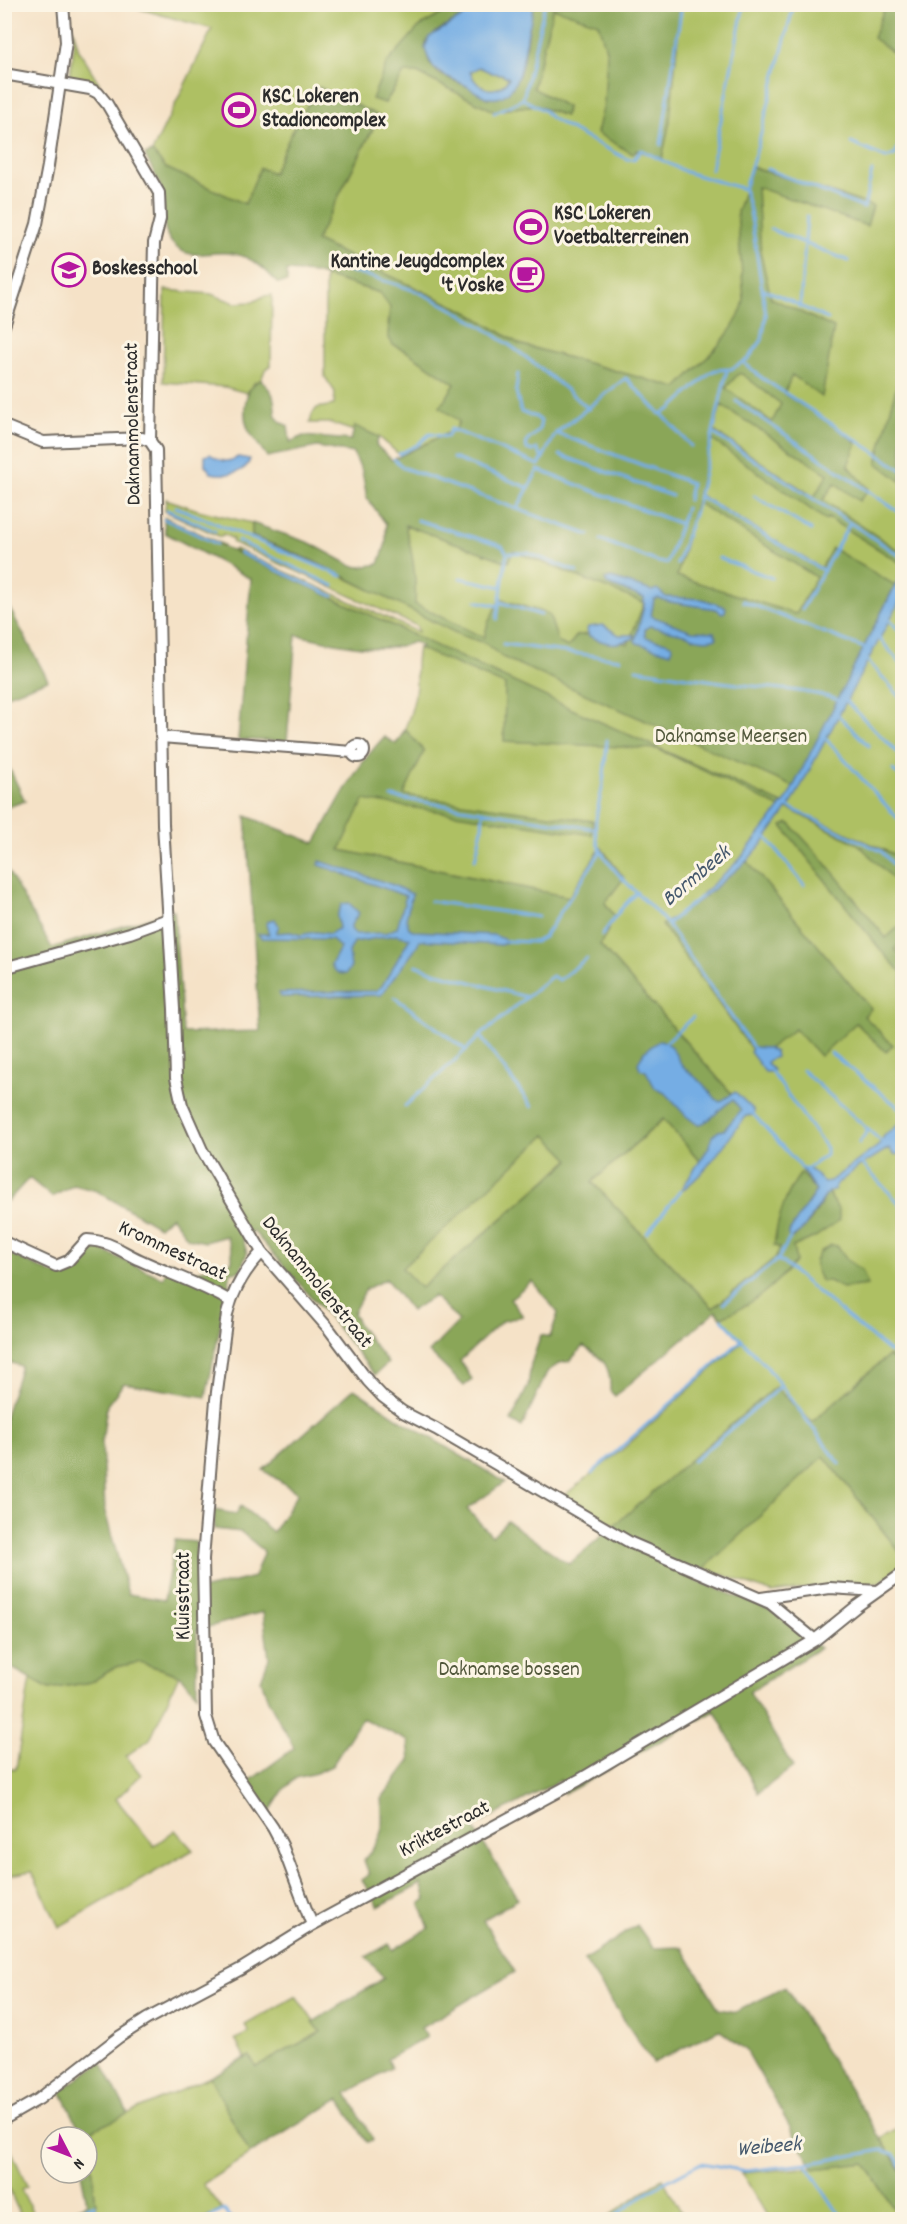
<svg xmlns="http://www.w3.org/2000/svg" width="907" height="2224" viewBox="0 0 907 2224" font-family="Dekko,sans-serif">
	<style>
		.green { fill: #aec063; stroke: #6c7647; stroke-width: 1.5 }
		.forest { fill: #8aa659; stroke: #5a6842; stroke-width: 1.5; fill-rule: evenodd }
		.water { fill: #75ade4; stroke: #506c88; stroke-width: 1.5; fill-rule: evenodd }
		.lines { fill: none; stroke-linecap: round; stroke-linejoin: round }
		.stream { stroke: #75ade4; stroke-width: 3 }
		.minor-casing { stroke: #726b62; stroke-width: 14 }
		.minor { stroke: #fff; stroke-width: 10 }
		.labels { text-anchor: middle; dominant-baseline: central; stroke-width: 6; stroke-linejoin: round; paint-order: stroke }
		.poi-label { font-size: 21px; font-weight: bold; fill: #2b2b2b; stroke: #fcf5e5; text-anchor: start }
		.street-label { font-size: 21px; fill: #2b2b2b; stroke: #fcf5e5 }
		.park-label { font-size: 21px; fill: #52583c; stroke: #fcf5e5 }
		.water-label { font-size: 22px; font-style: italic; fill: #45586c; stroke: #fcf5e5 }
	</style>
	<rect width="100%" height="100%" fill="#fcf5e5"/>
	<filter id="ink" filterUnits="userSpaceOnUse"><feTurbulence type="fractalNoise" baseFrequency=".0167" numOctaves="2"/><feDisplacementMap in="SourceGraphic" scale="12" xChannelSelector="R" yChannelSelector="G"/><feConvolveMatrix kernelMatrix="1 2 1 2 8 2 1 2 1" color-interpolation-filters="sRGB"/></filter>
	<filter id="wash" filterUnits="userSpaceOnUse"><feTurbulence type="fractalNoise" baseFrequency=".008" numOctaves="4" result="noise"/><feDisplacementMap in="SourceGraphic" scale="24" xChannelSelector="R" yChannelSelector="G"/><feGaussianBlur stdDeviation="1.35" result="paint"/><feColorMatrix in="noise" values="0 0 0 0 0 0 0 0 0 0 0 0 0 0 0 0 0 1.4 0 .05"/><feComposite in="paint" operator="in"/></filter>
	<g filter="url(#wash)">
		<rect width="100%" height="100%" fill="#f5e2c7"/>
		<path class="green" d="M126 5H447L445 12 419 27 404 45 385 103 404 73H417L494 111 535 105 565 116 567 107 533 89 553 5H886L874 38 902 59V1366L888 1356 812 1422 775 1388 615 1525 565 1495 623 1449 742 1342 716 1311 592 1182 664 1119 701 1162 747 1111 599 944 615 917 605 903 601 848 569 897 340 850 384 737 396 744C407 729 416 701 416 682 416 668 415 662 418 648L422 647 420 638 164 519 165 517 224 545 223 548 233 552 235 549 418 632 417 626 232 542 233 539 223 534 221 537 165 511 166 499 198 510 252 523V536C307 558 359 585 413 610L387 499 677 388 519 344 469 313 316 241 379 117 296 123 273 174 260 169 245 204 166 168 152 152 212 29Z
			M73 29 79 50 100 85 69 78 73 55Z
			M479 67 492 73 502 74 509 78C496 97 477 91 470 71Z
			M325 276 380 293 390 307 388 324 393 345 406 351 455 384 459 421 456 429 401 456 379 437 355 427 354 431 330 423H310L312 414 317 408 334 405 335 392 325 377Z
			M165 290 211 294 235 303 253 302 264 296 272 295 271 365 265 370 261 380 255 382 247 393 225 387 163 382Z
			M546 1134 570 1159 421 1289 401 1268Z
			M824 1456 902 1555V1565L879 1583 831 1585 773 1593 704 1568Z
			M140 1662 179 1675 150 1739 126 1756 141 1775 116 1799 154 1846 175 1830 193 1850 59 1927 32 1871 5 1876V1769H16L30 1678 49 1689 91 1682 116 1667Z
			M296 1996 321 2032 256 2067 250 2056 245 2058 235 2039 249 2033 245 2025Z
			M210 2077 250 2154 203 2184 222 2210 202 2219H97L89 2131Z
			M902 2125V2172L881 2138Z
			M4 2134 27 2186 21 2189 36 2219H17L21 2217 5 2180Z
			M865 2163 900 2219H769L742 2173Z
			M663 2179 685 2219H605L655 2183Z"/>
		<path class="forest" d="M886 4 902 5V59L873 38Z
			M447 5H474L464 16 437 31 426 42 425 48 430 64 439 74 473 89 487 98H497L511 88 519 75 527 43 532 5H681L670 121 662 159 636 150 633 154 597 133 604 104 607 53 598 23 553 8 533 88 567 107 565 116 535 105 494 111 417 73H404L385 103 372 99 387 63 419 27 445 12Z
			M319 87 379 116 316 241 469 313 519 344 677 388C699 364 739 332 744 300L737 212 752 167 873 206 867 226 757 187 761 255 771 298 834 328 822 397 792 375 784 394 828 421 857 443 848 465 869 489 859 501 835 483 823 500 902 553V564L828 518 826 520 712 440 698 494 821 568 832 548 895 585 794 787 502 657 485 643 460 635 311 560 252 536V523L310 543 352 566 361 567 379 564 386 543V524L367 498 362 471 353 453 317 447 267 457C262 448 251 437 248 429 242 414 244 385 261 380 265 385 272 391 273 396 278 412 269 416 288 426L290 442 303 436 351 440 355 426 379 437 376 445 392 460 456 429 459 421 440 407 455 384 406 351 393 345 388 336 390 307 380 293 315 273 287 271V282L277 283C265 268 248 254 227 253 208 251 191 261 175 246 158 231 167 207 161 189 158 177 150 166 145 155L152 152 166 168 245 204 260 168 273 173 296 123ZM738 374H742L781 404 772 422 726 388ZM721 405 828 474 814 497 714 431ZM696 502 816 577 796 614 677 576ZM405 525 508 562 513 551 644 603 628 644 594 634 577 635 568 647 558 642 549 614 500 599 488 623 484 638 415 604C417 576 412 552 405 525Z
			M902 364V482L877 463Z
			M164 519 574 710 902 858V865L898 867 902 872V888L858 844 785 807 783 809 658 749 504 741 505 685 418 648 422 646 414 642C378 656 334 642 296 635L287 741 238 740 251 579 165 533Z
			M4 598 48 680 5 696H4Z
			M406 730 424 751 404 795 593 821 592 835 364 800 340 850 569 897 601 847 624 878 605 903 615 917 600 945 747 1111 702 1163 663 1119 592 1182 713 1308 776 1257 780 1248 774 1246C777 1220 785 1194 801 1173L816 1191 806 1205 793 1238 811 1220 828 1192 838 1209 840 1220 815 1237 793 1247 796 1261C774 1286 752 1306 721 1317L716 1311 615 1396 610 1391C611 1365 604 1359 583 1346L570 1361 560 1363 547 1372 522 1427 511 1421 528 1386 531 1364 541 1335 550 1337 558 1313 532 1281 510 1299 523 1316 502 1321 460 1361 472 1379 464 1386 429 1352 459 1321 434 1296 411 1311 386 1279 366 1289 353 1313 360 1327 388 1363 375 1375 328 1316 253 1231 243 1239 247 1253 240 1271 231 1272 206 1397 124 1383 107 1405 102 1442 105 1512 128 1594 164 1600 175 1540 196 1542 197 1591 254 1577 264 1551 241 1532 215 1529 213 1510 236 1514 241 1506 273 1532 298 1493 263 1470 354 1389 404 1422 505 1482 467 1509 492 1536 507 1521 569 1564 775 1387 812 1422 888 1356 902 1366V1555L824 1456 693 1579 770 1610 820 1648 749 1692 793 1767 758 1793 715 1711 564 1794 561 1780 473 1827 518 1899 483 1920 515 1972 421 2028 427 2037 387 2059 391 2068 347 2093 373 2140 367 2142 339 2099 250 2154 210 2077 250 2056 256 2067 321 2032 313 2022 384 1978 366 1957 389 1944 393 1950 429 1928 420 1904 426 1899 421 1884 378 1907 362 1880 369 1875 364 1860C384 1836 384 1828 381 1799L410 1761 408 1741 362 1718 332 1766 316 1773 296 1778 284 1789 269 1813 247 1783 294 1748 268 1700 261 1680 269 1658 263 1612 197 1630V1694L179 1675 140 1662 116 1667 91 1682 49 1689 5 1664V1415L21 1366 5 1361V1252L53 1274 62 1273 87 1251 99 1249 163 1278 170 1261 193 1272 232 1262V1252L226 1236 205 1242 188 1238 171 1216 159 1227 97 1191 74 1185 52 1197 29 1178 8 1201 5 1199 4 864 52 948 174 910 183 1033 260 1031 246 816 315 843C336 806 355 767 384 737L396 744ZM546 1135 570 1160 421 1288 402 1268Z
			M5 759 25 801 5 808H4Z
			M789 823 825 862 886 938 902 924V941L895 949 902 957V973L883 953 782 826Z
			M747 861 871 1009 864 1016 893 1045 886 1052 856 1023 820 1056 795 1029 757 1057 662 925 700 900Z
			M831 1245 838 1246 846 1259 862 1270 868 1285 842 1288 829 1281H821L817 1274 815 1261 820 1252Z
			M637 1925 653 1948 682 1947 719 2009 736 2012 785 1987 902 2172V2219H900L865 2163 814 2169 746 2050 719 2030 653 2063 584 1960Z
			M101 2062 128 2114 89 2132 97 2219H84V2217L79 2219H57L87 2203 81 2173H87V2137H77L79 2128 61 2091Z"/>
		<path class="water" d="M472 5H533C533 14 530 23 528 32 524 51 521 102 490 98 481 97 470 87 461 83 440 73 431 72 425 48L429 37 464 16V12ZM479 67 492 73 502 74 509 78C497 97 477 90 470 72Z
			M210 454C220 461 227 464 238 457L250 459C247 474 224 476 211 473L205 465V456Z
			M902 572V597L793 801 762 844 747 861 700 900 699 897 739 860 787 799Z
			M611 578 652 591 657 589 666 597 702 599 726 607 725 612 722 613 716 609 670 602 658 598 654 599 651 616 692 631 714 632 717 638C709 641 695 640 688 635L650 626 645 629V636C653 642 664 639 672 645L671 653 637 643 635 641 644 606V598L607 584 605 580Z
			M603 625 619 635H634V638C615 646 608 645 589 636L587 630 588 627Z
			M320 861 393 885 412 894 406 919 409 928 415 931 494 935 508 941 501 945 420 940 414 951 381 995 281 997 279 993 375 991 382 986 410 938 396 935 354 942 349 952 351 967 346 974C338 974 335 972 331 965L340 948 332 939 261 938 258 934H269L266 924 270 920 275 919 279 926 276 933 291 932 300 935 316 932 330 934 339 928 337 916 342 904 349 903 359 913 351 925V929L355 934 385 933 397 928 406 896 319 865Z
			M660 1040C673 1043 675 1056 682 1065 689 1073 700 1080 707 1088 712 1093 714 1099 720 1102L735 1092 754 1110V1115L746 1116C727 1140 705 1176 679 1192L710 1146 712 1136 719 1131 724 1130 741 1110 733 1100C718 1108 714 1120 698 1125L686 1116 665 1093 655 1088 646 1071 640 1069 638 1063 644 1052Z
			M753 1047 767 1048 775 1052 776 1057 769 1060 767 1063 773 1070 772 1072H765L750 1052Z
			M899 1124 902 1126V1155L893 1154 889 1148 858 1167 835 1186V1189L828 1192 804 1228 789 1240V1232L816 1191 801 1168H808L824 1182 830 1181 878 1146 884 1136Z"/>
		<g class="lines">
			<path class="stream" d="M523 99 545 4
				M851 143 886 158 895 155 902 138
				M661 145 682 4
				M767 169 864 208 872 171
				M711 170 744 4
				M744 189 758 145 794 4
				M770 229 849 261
				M329 265C358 274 390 281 418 292 482 320 536 363 589 409
				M762 289C785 296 805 310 828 319
				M800 307 807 216
				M743 362 762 378 902 470
				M518 374 516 391 521 412 536 417 541 421C540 425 540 428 538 431 533 438 524 438 527 449L533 451 537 449 542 458
				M736 401 902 514
				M662 414 691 446
				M556 433 691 483 688 500
				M713 433 902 557
				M399 454 417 445 430 434 447 437 451 429 539 465 556 433 626 378 660 414 671 409 711 372 716 370 731 369 748 359 762 340 766 315 750 210 744 189 686 172 641 150 634 159H627L579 134 551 118 545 111 523 99 494 113
				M560 455 672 496
				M453 458 529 488
				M394 459 404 468 589 535
				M699 496 824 571
				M754 496 811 530
				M176 507 342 576
				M517 509 538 470 681 524
				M167 510 215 531
				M164 519 217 544
				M417 520 502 546 507 553 497 619
				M601 540 658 562 667 563 686 508
				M238 541 334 586
				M240 553 333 596
				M507 553H528L577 572
				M719 558 772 578
				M677 564 696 508 727 370
				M460 578 502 587
				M476 601 499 606
				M743 601 867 649
				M500 602 541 615
				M802 609 850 523
				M888 618 902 634
				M878 637 902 665
				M503 644 620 659
				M867 660 902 699
				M636 669C670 674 703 680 737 684 771 689 808 689 841 701
				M844 699 902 757
				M838 715 869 746
				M825 738 902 823
				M607 740C606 754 605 768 603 782 600 804 589 829 601 851 616 877 647 900 667 924
				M893 770 902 779
				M392 797 596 829
				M786 806 881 851 902 874
				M766 837 804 885
				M475 860 482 829 483 811
				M702 896 667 924 754 1049
				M430 901 538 917
				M602 935 621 909 637 892
				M506 941 535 942 544 937 601 851
				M416 965 434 972 526 997
				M394 997 466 1050 405 1106
				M480 1036 552 976 559 980 587 958
				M663 1045 693 1017
				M466 1050 480 1036 532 1107
				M831 1053 902 1110
				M802 1070 883 1143
				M771 1071 826 1148V1155L808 1168H801
				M753 1114 801 1167
				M859 1143 868 1130
				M861 1163 902 1206
				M647 1233 681 1190
				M778 1259 891 1353
				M724 1303 778 1259 790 1238
				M722 1319 767 1367 840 1464
				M693 1461 781 1386
				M592 1473 742 1340
				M806 2164 843 2220
				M68 2220 88 2206 94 2205 97 2220
				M204 2220 224 2210 233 2220
				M305 2220H307
				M610 2220 650 2190 701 2163 746 2171 806 2164 882 2150 894 2154 902 2167"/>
		</g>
	</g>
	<g filter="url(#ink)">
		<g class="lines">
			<defs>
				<path id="minor" d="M4 74 90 89 98 93 107 104 159 193 160 219 154 243 153 287 150 441 156 450 163 824 174 1009 176 1078 182 1105 202 1150 262 1252 329 1329 368 1381 383 1397 403 1412 436 1429 631 1543 770 1603 815 1640
					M4 326 37 224 48 166 66 42 63 4
					M4 426 43 442 142 438 150 441
					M161 737 352 752
					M352 751a6 6 0 1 1 12 0a6 6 0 1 1-12 0Z
					M4 968 130 933 168 919
					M4 1242 56 1266 68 1261 87 1240C110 1241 120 1251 140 1260 170 1274 201 1284 230 1301
					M262 1252C245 1270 233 1289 227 1314L216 1400 203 1559 206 1716 214 1742 273 1828 282 1845 312 1925
					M761 1598 830 1588 877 1591
					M4 2119 39 2099 119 2037 147 2019 241 1969 312 1925 579 1780 815 1640 857 1606 902 1574"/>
			</defs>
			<use href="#minor" class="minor-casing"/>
			<use href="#minor" class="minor"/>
		</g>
	</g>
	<defs>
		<symbol id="stadium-ring" viewBox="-11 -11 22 22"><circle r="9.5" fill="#fcf5e5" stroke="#b5179e" stroke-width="1.5"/><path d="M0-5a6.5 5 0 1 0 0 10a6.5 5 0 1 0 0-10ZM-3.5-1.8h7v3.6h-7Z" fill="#b5179e"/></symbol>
		<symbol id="school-ring" viewBox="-11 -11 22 22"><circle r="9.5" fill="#fcf5e5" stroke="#b5179e" stroke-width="1.5"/><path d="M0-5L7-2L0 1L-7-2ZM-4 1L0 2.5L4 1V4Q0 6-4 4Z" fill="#b5179e"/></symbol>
		<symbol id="cafe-ring" viewBox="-11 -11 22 22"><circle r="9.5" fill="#fcf5e5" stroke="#b5179e" stroke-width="1.5"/><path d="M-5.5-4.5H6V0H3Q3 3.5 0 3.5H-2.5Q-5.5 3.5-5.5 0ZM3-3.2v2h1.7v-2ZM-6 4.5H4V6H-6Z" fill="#b5179e"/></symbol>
	</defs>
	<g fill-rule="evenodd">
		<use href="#stadium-ring" x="220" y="91" width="38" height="38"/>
		<use href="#stadium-ring" x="512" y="208" width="38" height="38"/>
		<use href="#school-ring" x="50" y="251" width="38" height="38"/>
		<use href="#cafe-ring" x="508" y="256" width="38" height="38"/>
	</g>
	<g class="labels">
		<g class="poi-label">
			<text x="262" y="98">KSC Lokeren<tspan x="262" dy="24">Stadioncomplex</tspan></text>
			<text x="554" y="215">KSC Lokeren<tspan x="554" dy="24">Voetbalterreinen</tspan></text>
			<text x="504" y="263" text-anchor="end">Kantine Jeugdcomplex<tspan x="504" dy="24">'t Voske</tspan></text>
			<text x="92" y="270">Boskesschool</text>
		</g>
		<g class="street-label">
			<text transform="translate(134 424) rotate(-91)">Daknammolenstraat</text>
			<text transform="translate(172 1252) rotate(25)">Krommestraat</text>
			<text transform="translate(316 1283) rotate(51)">Daknammolenstraat</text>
			<text transform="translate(185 1596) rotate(-90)">Kluisstraat</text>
			<text transform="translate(445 1830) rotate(-28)">Kriktestraat</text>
		</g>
		<g class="park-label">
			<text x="731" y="738">Daknamse Meersen</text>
			<text x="509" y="1671">Daknamse bossen</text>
		</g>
		<g class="water-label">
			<text transform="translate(697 877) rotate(-40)">Bormbeek</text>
			<text transform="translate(769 2148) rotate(-5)">Weibeek</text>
		</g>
	</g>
	<rect width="907" height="2224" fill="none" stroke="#fcf5e5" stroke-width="24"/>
	<g transform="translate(69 2155) rotate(132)"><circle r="28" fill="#fcf5e5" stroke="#a8a49b" stroke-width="1.5"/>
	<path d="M0-4.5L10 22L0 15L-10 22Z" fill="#b5179e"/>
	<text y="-9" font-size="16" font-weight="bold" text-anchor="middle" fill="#2b2b2b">N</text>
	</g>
</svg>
